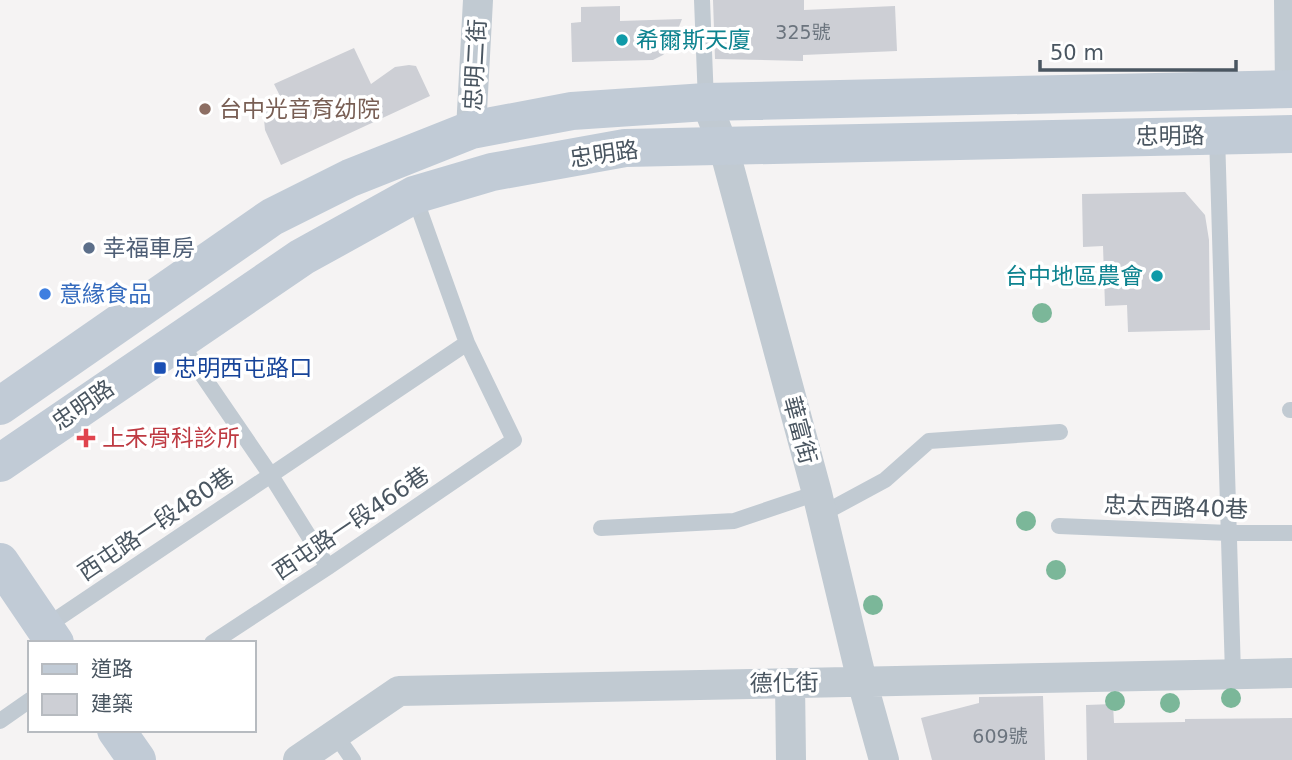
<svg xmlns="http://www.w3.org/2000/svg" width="1292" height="760" viewBox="0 0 1292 760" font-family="'DejaVu Sans','Noto Sans TC',sans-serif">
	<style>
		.building { fill: #cdcfd5 }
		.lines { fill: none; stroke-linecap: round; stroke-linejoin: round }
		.lane { stroke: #c1cad2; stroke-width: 16 }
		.street { stroke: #c1cad2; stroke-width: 30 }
		.secondary { stroke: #c1cbd6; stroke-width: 38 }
		.tree { fill: #7bb799 }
		.culture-dot { fill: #0f9aa8; stroke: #fff; stroke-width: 2.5 }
		.education-dot { fill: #8d6e63; stroke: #fff; stroke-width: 2.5 }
		.service-dot { fill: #5c6f8a; stroke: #fff; stroke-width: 2.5 }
		.shop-dot { fill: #3f7fe0; stroke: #fff; stroke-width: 2.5 }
		.transit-dot { fill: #1a4fb4; stroke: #fff; stroke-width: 2.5 }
		.health-dot { fill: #e0444e; stroke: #fff; stroke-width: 2.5 }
		.labels { text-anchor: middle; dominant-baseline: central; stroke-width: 7; stroke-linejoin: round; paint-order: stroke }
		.number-label { font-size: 19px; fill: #6b747e }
		.culture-label { font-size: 23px; fill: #0d838f; stroke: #fff; text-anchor: start }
		.street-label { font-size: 23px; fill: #4a5661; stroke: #fff }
		.education-label { font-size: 23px; fill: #785e54; stroke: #fff; text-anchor: start }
		.service-label { font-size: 23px; fill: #4e5e75; stroke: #fff; text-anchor: start }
		.shop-label { font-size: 23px; fill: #366cbe; stroke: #fff; text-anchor: start }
		.transit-label { font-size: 23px; fill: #164399; stroke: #fff; text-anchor: start }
		.health-label { font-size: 23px; fill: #be3a42; stroke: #fff; text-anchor: start }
	</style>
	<rect width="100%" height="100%" fill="#f5f3f3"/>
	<path class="building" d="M713 0H804V10L895 6 897 51 803 55V61L715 59Z
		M620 6V21L682 19 671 47 663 55 653 60 572 62 571 23 581 22V7Z
		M354 48 371 84 395 67 409 65 416 66 430 96 281 165 265 130 263 108 266 101 279 94 274 84Z
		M1185 192 1205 215 1209 240 1210 330 1128 332 1127 305 1105 306 1103 246 1083 247 1082 194Z
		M1043 696 1045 760H932L921 718 979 703V697Z
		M1113 704 1114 723 1185 722V719L1292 718V760H1087L1086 705Z"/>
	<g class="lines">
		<path class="lane" d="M702 0 706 102
			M1217 135 1233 674
			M179 341 270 474 328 567
			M1290 410H1292
			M822 514 885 480 929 441 1060 432
			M1059 526 1229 533H1292
			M601 528 734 521 817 493
			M45 627 467 343
			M212 643 328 567 514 440 467 343 414 195
			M0 721 30 700
			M335 734 353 760"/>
		<path class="street" d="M1289 0 1290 89
			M706 102 723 145 817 493 862 681 884 760
			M471 130 478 0
			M790 683 791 760
			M298 760 399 691 1292 673"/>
		<path class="secondary" d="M0 406 272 217 350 178 471 130 572 111 706 102 1292 89
			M0 463 302 257 414 195 492 172 625 148 1292 134
			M0 562 55 643
			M116 730 137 760"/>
	</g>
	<g class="tree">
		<circle cx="1042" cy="313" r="10"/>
		<circle cx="1026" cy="521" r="10"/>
		<circle cx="1056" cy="570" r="10"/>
		<circle cx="873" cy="605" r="10"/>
		<circle cx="1231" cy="698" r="10"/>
		<circle cx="1115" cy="701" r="10"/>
		<circle cx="1170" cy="703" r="10"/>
	</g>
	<g class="culture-dot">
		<circle cx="622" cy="40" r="7"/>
		<circle cx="1157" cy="276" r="7"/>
	</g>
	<circle class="education-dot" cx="205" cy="109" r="7"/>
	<circle class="service-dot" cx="89" cy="248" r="7"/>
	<circle class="shop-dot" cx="45" cy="294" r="7"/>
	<rect class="transit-dot" x="153" y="361" width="14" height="14" rx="3.5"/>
	<path class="health-dot" d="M82.5 427.5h7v7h7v7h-7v7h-7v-7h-7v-7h7z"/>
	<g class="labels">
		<g class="number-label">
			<text x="803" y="32">325號</text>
			<text x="1000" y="736">609號</text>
		</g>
		<g class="culture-label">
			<text x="636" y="40">希爾斯天廈</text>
			<text x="1143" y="276" text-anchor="end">台中地區農會</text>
		</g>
		<g class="street-label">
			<text transform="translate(475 65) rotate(-87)">忠明二街</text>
			<text transform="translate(1170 136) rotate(-1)">忠明路</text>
			<text transform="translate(604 154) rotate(-8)">忠明路</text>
			<text transform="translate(83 405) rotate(-35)">忠明路</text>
			<text transform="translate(800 430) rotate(75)">華富街</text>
			<text transform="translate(1176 507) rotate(2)">忠太西路40巷</text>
			<text transform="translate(351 523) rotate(-34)">西屯路一段466巷</text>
			<text transform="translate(156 524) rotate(-34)">西屯路一段480巷</text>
			<text transform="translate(784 683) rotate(-1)">德化街</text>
		</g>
		<g class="education-label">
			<text x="219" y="109">台中光音育幼院</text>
		</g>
		<g class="service-label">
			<text x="103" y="248">幸福車房</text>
		</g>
		<g class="shop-label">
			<text x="59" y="294">意緣食品</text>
		</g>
		<g class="transit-label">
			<text x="174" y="368">忠明西屯路口</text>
		</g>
		<g class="health-label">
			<text x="102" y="438">上禾骨科診所</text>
		</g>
	</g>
	<rect x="28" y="641" width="228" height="91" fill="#ffffff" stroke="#b7bbc0" stroke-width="2"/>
	<rect x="42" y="664" width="35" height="10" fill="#c1cbd6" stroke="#b7bbc0" stroke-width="2"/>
	<text x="91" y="676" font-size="21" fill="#4a5661">道路</text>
	<rect x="42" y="694" width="35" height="21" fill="#cdcfd5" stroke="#b7bbc0" stroke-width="2"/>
	<text x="91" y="711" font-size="21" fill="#4a5661">建築</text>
	<path d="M1040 60v10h196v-10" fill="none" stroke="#4a5661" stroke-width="3.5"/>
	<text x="1050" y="60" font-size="21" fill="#4a5661" stroke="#ffffff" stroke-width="5" paint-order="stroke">50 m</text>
</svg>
